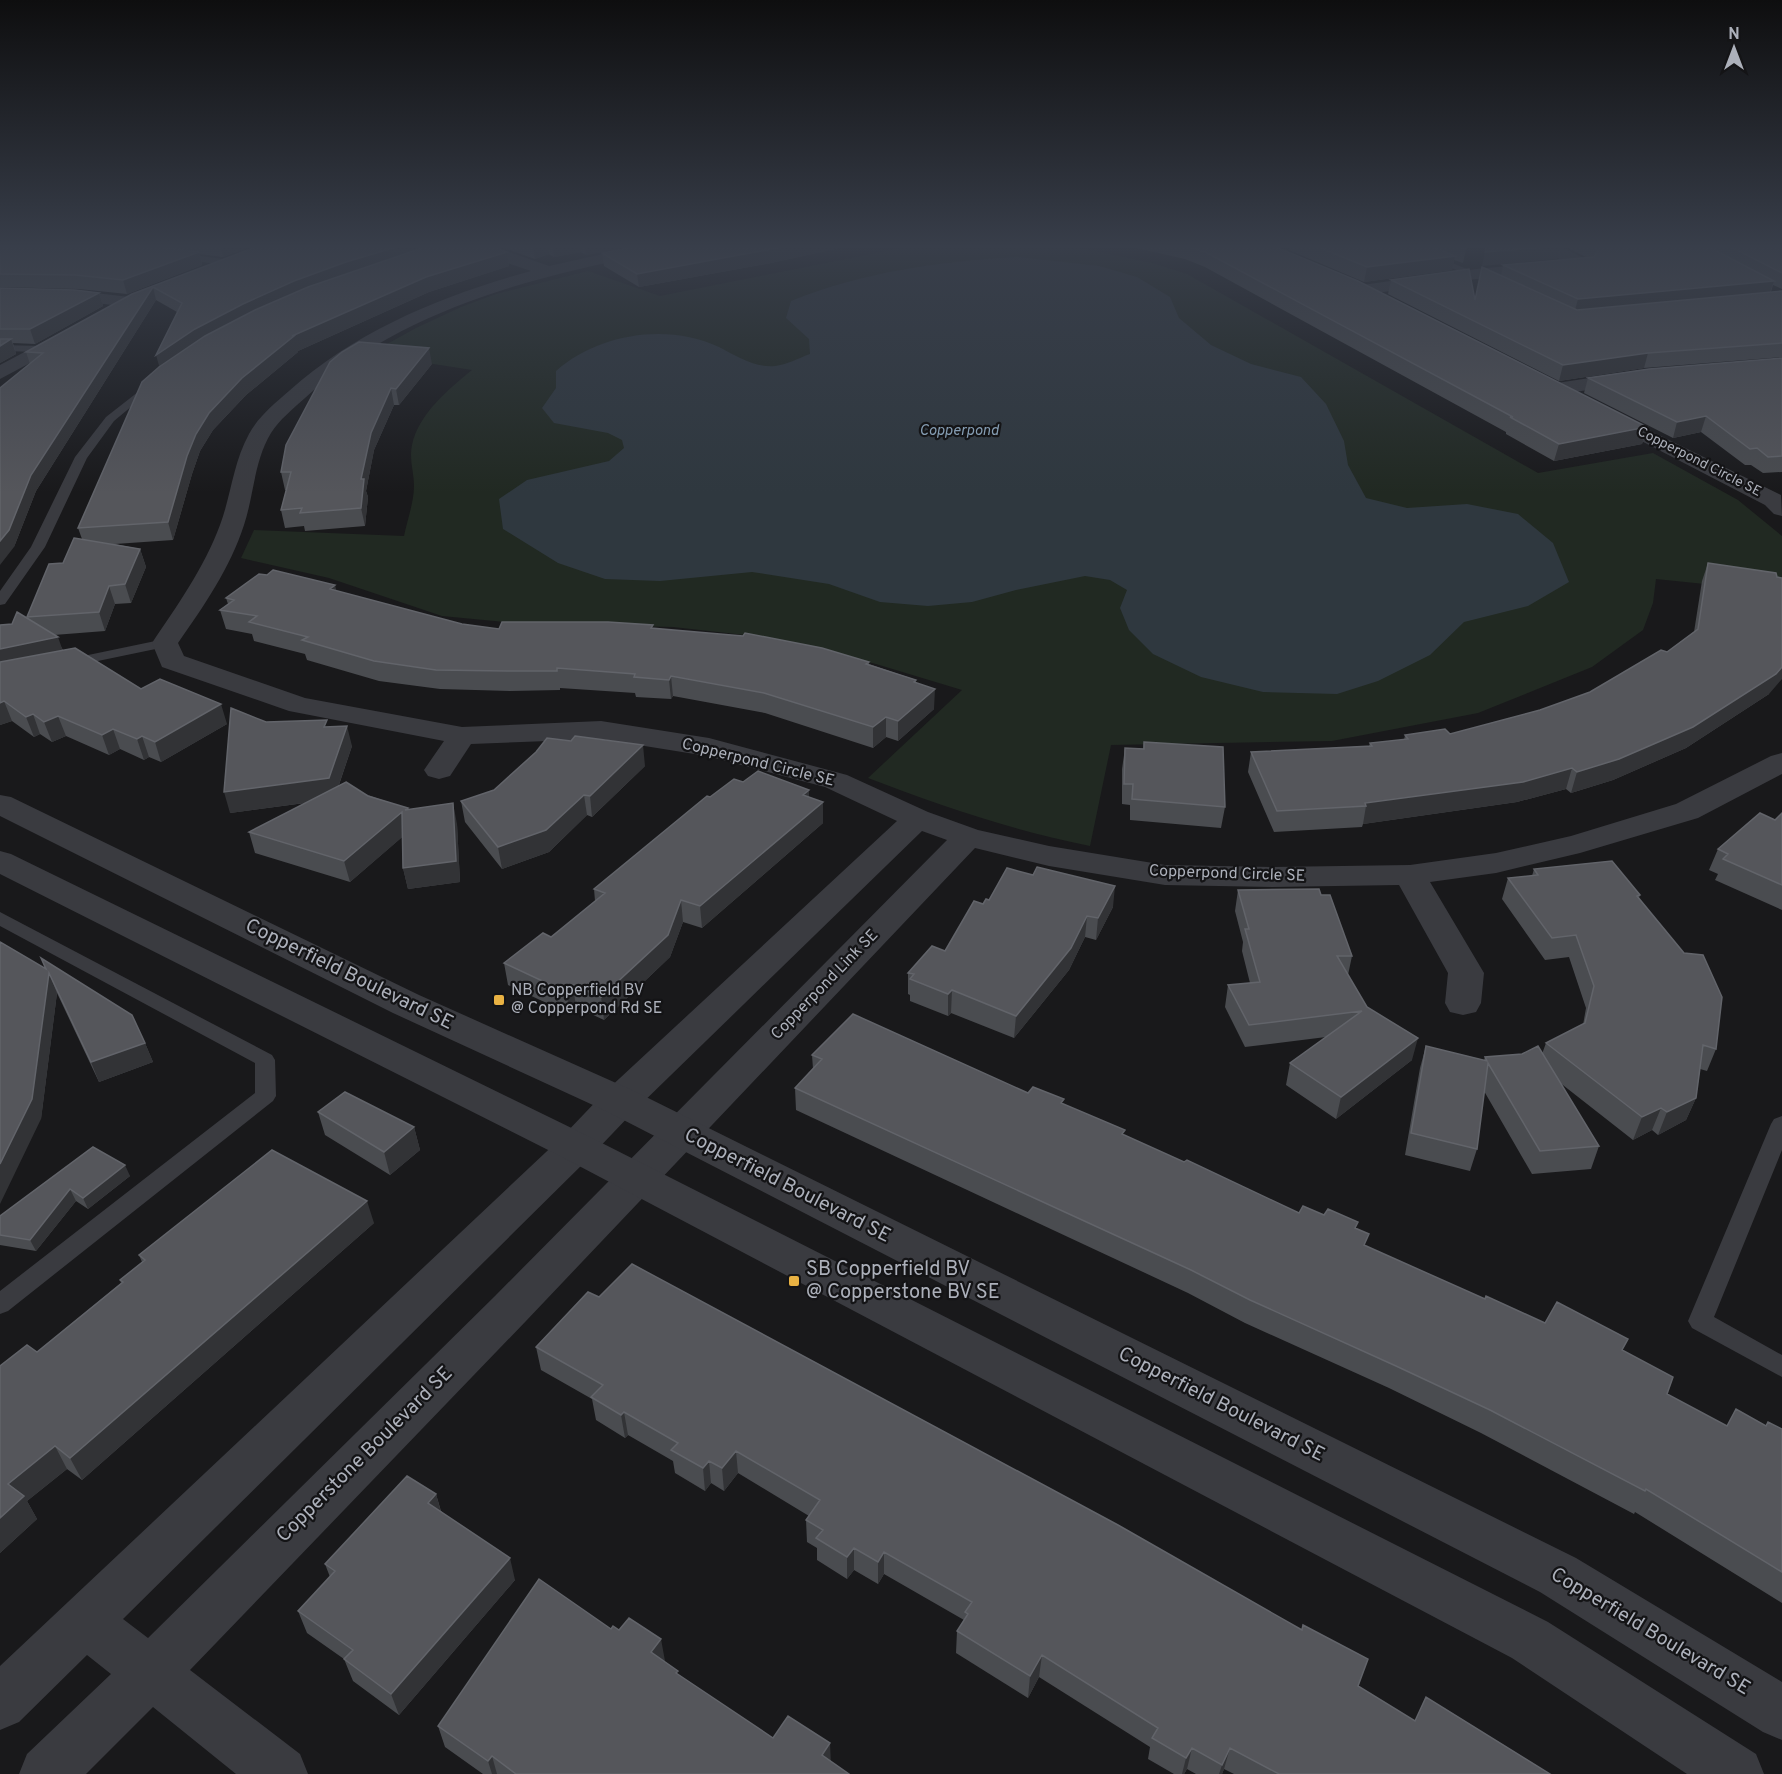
<svg xmlns="http://www.w3.org/2000/svg" width="1782" height="1774" viewBox="0 0 1782 1774" font-family="Overpass,sans-serif">
	<style>
		.green { fill: #212922 }
		.water { fill: #2f383f }
		.lines { fill: none; stroke-linecap: round; stroke-linejoin: round }
		.service { fill: #3a3b40; fill-rule: evenodd }
		.minor { fill: #3a3b40; fill-rule: evenodd }
		.tertiary { fill: #3a3b40; fill-rule: evenodd }
		.wall { fill: #4a4c50 }
		.shaded-wall { fill: #323336 }
		.building { fill: #55565b; stroke: #62646a; stroke-width: 1.5 }
		.poi-dot { fill: #e9b243; stroke: #141416; stroke-width: 2 }
		.labels { text-anchor: middle; dominant-baseline: central; stroke-width: 4.5; stroke-linejoin: round; paint-order: stroke }
		.far-street-label { font-size: 14px; fill: #acb0ba; stroke: #141416 }
		.far-water-label { font-size: 15px; font-style: italic; fill: #859db3; stroke: #141416 }
		.street-label { font-size: 16px; fill: #acb0ba; stroke: #141416 }
		.poi-label { font-size: 16px; fill: #acb0ba; stroke: #141416; text-anchor: start }
		.near-street-label { font-size: 20px; fill: #acb0ba; stroke: #141416 }
		.near-poi-label { font-size: 20px; fill: #acb0ba; stroke: #141416; text-anchor: start }
	</style>
	<rect width="100%" height="100%" fill="#19191b"/>
	<path class="green" d="M904 245H1077L1075 247 1152 263 1187 274 1538 473 1653 453 1738 500 1782 536V592L1656 579 1653 603 1643 630 1592 667 1478 713 1332 741 1111 745 1090 846C1014 831 941 806 868 778L962 690 876 664 763 637 673 627 516 623 442 616 329 578 241 558 254 530 404 536C407 521 414 502 414 486 414 471 409 461 412 445 419 413 449 389 472 370L369 354 416 328 461 307 496 294 588 271 660 296 906 247Z"/>
	<path class="water" d="M1018 257 1099 266 1137 277 1170 297 1179 318 1211 345 1251 364 1301 377 1326 404 1344 441 1348 465 1366 498 1407 508 1467 504 1518 514 1553 543 1569 582 1528 606 1464 622 1430 655 1378 681 1337 694 1263 692 1201 677 1153 654 1129 630 1120 608 1127 590 1110 580 1085 576 1016 590 972 602 928 606 880 602 829 584 752 572 660 581 605 579 558 563 503 529 499 499 527 480 609 461 624 448 622 440 608 433 554 423 542 408 556 388V371C599 333 668 323 719 347 736 356 755 368 775 366 786 365 799 358 810 354L809 339 786 318 791 301C862 272 942 261 1018 257Z"/>
	<g class="lines">
		<path class="service" d="M1394 245H1407L1492 279 1484 281Z
			M178 253 230 260 235 263 230 266 175 258V254Z
			M0 345 43 346 48 349 43 352 0 351Z
			M152 381 158 384 156 386 114 421 87 458 45 547 5 604 0 605V591L31 547 75 457 106 417Z
			M165 639 170 640 172 643 170 646 69 667 62 663 69 659Z
			M0 912 272 1055 275 1060 276 1096 273 1101 8 1311 0 1314V1291L255 1093V1063L0 926Z
			M1782 1116V1150L1714 1317 1782 1355V1377L1692 1328 1688 1321 1771 1124 1774 1119Z"/>
		<path class="minor" d="M464 245H489L549 266 644 245H678L670 250C543 274 403 307 305 398 294 408 279 420 271 433 254 461 254 495 244 525 230 568 204 606 178 643L184 656 305 698 462 727 601 721 709 738 847 775 928 812 978 830 1049 846 1165 865 1273 867 1410 865 1496 853 1571 836 1676 804 1771 756 1782 753V774L1698 818 1580 853 1496 873 1430 882 1484 973 1481 1003 1476 1012 1463 1015 1450 1012 1445 1003 1448 973 1399 885 1273 887 1165 885 1049 866 975 848 526 1321 190 1670 300 1754 308 1774H236L153 1707 86 1774H19L27 1754 111 1674 87 1655 19 1722 0 1730V1666L562 1137 606 1091 897 821 825 787 707 756 601 739 471 744 450 776 439 779 428 776 424 770 444 741 289 711 162 667 152 643C177 606 204 568 220 525 231 496 233 463 249 434 258 417 274 404 289 391 357 330 444 295 531 271L466 249ZM922 831 947 840 495 1296 148 1638 123 1619 590 1157 634 1111Z
			M1538 245H1558L1589 261 1592 265 1589 269 1583 270 1476 279 1362 295 1356 294 1353 290 1356 286 1362 285 1476 269 1564 261 1540 249Z
			M0 289 79 291 129 297 135 298 138 302 135 306 129 307 79 301 0 299Z
			M66 330 73 332 75 336 73 340 0 379V365Z
			M1629 372 1636 374 1639 378 1636 382 1557 395 1550 393 1547 389 1550 385 1557 383Z
			M1604 408 1781 495 1782 516 1774 514 1765 505 1597 418 1594 414 1597 410Z"/>
		<path class="tertiary" d="M0 795 11 797 419 995 634 1091 1576 1558 1782 1682V1740L1763 1732 1540 1592 606 1111 393 1013 0 816Z
			M0 851 11 854 590 1137 1548 1622 1756 1754 1764 1774H1687L1512 1658 562 1157 0 874Z"/>
	</g>
	<path class="wall" d="M0 245H254L223 257 200 254 202 265 127 294 79 289 0 287Z
		M261 245 507 252 509 266 429 292 298 351V352L246 395 213 430 200 451 192 474 173 540 115 544 140 549 146 567 131 603 115 604 105 631 54 635 63 650 141 689 227 724 161 762 149 757 144 760 120 749 109 755 66 736 52 742 40 734 34 737 12 721 0 725V625L12 624 27 618 63 563 82 539 78 528 159 366 177 312 156 300 36 491 14 547 30 364 26 352 132 294Z
		M495 245H635L586 255 581 252 554 257 549 254 535 259Z
		M643 245H853L771 263 639 287 604 266 602 253Z
		M1123 245H1271L1647 427 1642 444 1554 461 1506 434V432L1205 267 1185 259Z
		M1290 245H1465L1466 249 1463 263 1454 260 1452 270 1364 282 1289 250Z
		M1562 245H1782V289L1773 285 1771 292 1782 291V357L1644 368 1559 381 1388 294 1391 280 1475 300 1501 276 1503 265 1586 257Z
		M0 288 99 293 103 306 35 344 13 343 16 354 0 363Z
		M1782 358V472L1763 473 1751 465H1745L1701 432 1673 438 1584 393 1588 378Z
		M432 364 399 405H394L374 450 366 491 368 497 365 526 305 531 304 526 285 528 281 510 286 490H285L281 472 286 445Z
		M1708 563 1769 694 1686 748 1613 780 1571 793 1566 789 1517 802 1363 824 1362 827 1274 832 1248 772 1251 752 1369 746 1370 743 1404 740 1405 735 1450 734 1540 710 1590 692 1667 652 1694 632 1702 581Z
		M337 591 462 624 499 629 653 628 869 662V664L916 680V683L934 709 898 741 886 737 873 748 765 713 673 696 671 699 636 697 635 693 560 688V690L510 691 440 689 379 681 307 660 305 654 254 641 252 634 226 629 220 610 228 604 226 598Z
		M266 722 328 727 352 746 339 785 408 809 457 824 460 882 408 889 403 868 402 837 350 882 255 853 249 832 305 803 230 813Z
		M1144 742 1225 807 1221 828 1130 820V805L1122 804V769L1125 748 1143 749Z
		M645 766 592 817 587 815 549 852 502 869 465 822 461 801Z
		M743 782 809 797 823 802V823L702 928 683 922 670 957 604 1020 576 1007 570 1014 508 985 504 963 551 937 595 901 594 889 710 797Z
		M1782 813V910L1715 880 1718 874 1709 870 1718 849 1775 820Z
		M1534 869 1640 895 1639 898 1716 1049 1707 1071 1700 1069 1696 1098 1686 1120 1658 1135 1652 1130 1633 1140 1559 1082 1599 1146 1591 1169 1532 1174 1484 1091 1477 1149 1470 1171 1405 1155 1420 1068 1426 1046 1484 1060 1485 1057 1542 1054 1546 1043 1583 1025 1586 1008 1569 957 1545 960 1502 899 1508 878 1532 876Z
		M1238 890 1321 895 1352 956 1348 975 1367 1007 1412 1060 1336 1119 1286 1085 1290 1063 1326 1037 1245 1047 1225 1007 1228 985 1250 983 1242 951 1243 942 1235 911Z
		M989 900 1113 907 1096 940 1085 937 1069 970 1014 1038 951 1013 948 1016 910 1001V995L908 994V973L945 951 983 904Z
		M41 958 145 1043 153 1062 99 1082 57 993 41 1119 45 968Z
		M812 1055 1028 1093 1064 1104 1125 1136 1299 1213 1357 1229 1366 1246 1485 1299 1545 1323 1623 1351 1667 1394 1727 1426H1766L1782 1429V1603L1635 1512 1634 1514 1481 1433 1389 1388 1245 1323 1188 1293 796 1110 795 1088 813 1069Z
		M318 1112 414 1127 420 1150 390 1175 325 1135Z
		M93 1147 130 1176 88 1209 76 1201 36 1251 0 1245V1216Z
		M374 1223 82 1480 67 1469 27 1501 37 1519 0 1553 37 1352 121 1283 120 1280 142 1262 139 1255Z
		M536 1347 1358 1686 1415 1721 1550 1774H1234L1224 1769 1222 1774H1196L1187 1769 1184 1774H1174L1148 1759 1150 1747 1039 1677 1028 1698 956 1653 957 1631 964 1620 884 1574 878 1584 854 1570 847 1579 817 1560V1548L807 1542 806 1520 809 1516 738 1473 724 1491 711 1483 705 1491 675 1473 673 1461 628 1435 625 1438 596 1420 592 1399 541 1370Z
		M436 1494 441 1511 515 1580 399 1715 353 1681 344 1659 307 1633 298 1611 330 1577 325 1564Z
		M611 1629 665 1661V1662L678 1675 773 1738 830 1761 849 1774H483L445 1747 438 1726Z"/>
	<path class="shaded-wall" d="M220 245H254L223 257Z
		M403 245H446L160 369 156 355 195 329 243 304 294 281 346 262Z
		M536 245H548L549 254 535 259 533 246Z
		M553 245H580L581 252 554 257Z
		M585 245H635L586 255Z
		M793 245H853L771 263 639 287 637 274Z
		M1560 246 1557 259 1482 266 1485 252Z
		M199 252 202 265 127 294 123 280Z
		M507 252 509 266 429 292 298 351V352L246 395 213 430 200 451 192 474 173 540 168 522 187 456 196 434 209 413 242 378 292 336 426 277Z
		M1455 256 1452 270 1364 282 1367 267Z
		M1774 281 1769 295 1574 314 1578 299Z
		M153 287 156 300 36 491 14 547 0 565V541L31 475Z
		M99 293 103 306 35 344 30 329Z
		M11 339 16 354 0 363V346Z
		M429 348 432 364 399 405 396 389Z
		M1648 353 1644 368 1559 381 1563 365Z
		M391 388 394 405 374 450 366 491 368 497 365 526 361 508V479L371 433Z
		M1706 416 1701 432 1673 438 1677 422Z
		M1647 427 1642 444 1554 461 1559 444Z
		M140 549 146 567 131 603 125 584Z
		M335 585 340 604 330 589Z
		M109 586 115 604 105 631 99 612Z
		M58 637 65 657 0 670V649Z
		M1782 667V679L1769 694 1686 748 1613 780 1571 793 1577 772Z
		M671 676 673 696 671 699 669 680Z
		M935 689 934 709 898 741V721Z
		M4 701 12 721 0 725V703Z
		M221 704 227 724 161 762 155 742Z
		M33 714 40 734 34 737 26 717Z
		M58 716 66 736 52 742 44 722Z
		M886 717V737L873 748V727Z
		M347 726 352 746 334 799 230 813 224 792Z
		M113 729 120 749 109 755 102 735Z
		M142 736 149 757 144 760 137 739Z
		M643 745 645 766 592 817 590 796Z
		M1572 768 1566 789 1517 802 1363 824 1366 806 1365 803Z
		M809 790V811L803 795Z
		M584 795 587 815 549 852 502 869 498 847Z
		M823 802V823L702 928 700 906Z
		M453 803 457 824 460 882 408 889 403 868Z
		M402 812 407 833 350 882 344 861Z
		M1115 886 1113 907 1096 940 1098 918Z
		M681 900 683 922 670 957 604 1020 601 997Z
		M1087 916 1085 937 1069 970 1014 1038 1016 1016Z
		M49 973 57 993 41 1119 0 1204V1164Z
		M573 985 576 1007 570 1014 566 992Z
		M952 990 951 1013 948 1016V994Z
		M1418 1038 1412 1060 1336 1119 1341 1097Z
		M145 1043 153 1062 99 1082 91 1062Z
		M1696 1098 1686 1120 1658 1135 1667 1112Z
		M1661 1108 1652 1130 1633 1140 1642 1117Z
		M414 1127 420 1150 390 1175 384 1152Z
		M125 1165 130 1176 88 1209 83 1198Z
		M70 1189 76 1201 36 1251 30 1240Z
		M367 1201 374 1223 82 1480 70 1458Z
		M624 1412 628 1435 625 1438 621 1415Z
		M55 1446 67 1469 27 1501 37 1519 0 1553V1518L8 1484Z
		M736 1451 738 1473 724 1491 722 1468Z
		M709 1461 711 1483 705 1491 703 1468Z
		M436 1494 442 1516 428 1503Z
		M854 1548V1570L847 1579V1557Z
		M884 1552V1574L878 1584V1562Z
		M510 1558 515 1580 399 1715 391 1694Z
		M661 1639 665 1661 655 1674 651 1652Z
		M1042 1655 1039 1677 1028 1698 1030 1676Z
		M830 1743 831 1764 822 1755Z
		M1192 1748 1187 1769 1184 1774H1182L1186 1758Z
		M1230 1748 1224 1769 1222 1774H1219L1222 1765Z
		M492 1756 497 1774H492L488 1761Z"/>
	<path class="building" d="M0 245H144L199 252 123 280 75 275 0 274Z
		M261 245H403L346 262 294 281 243 304 195 329 156 355 182 303 153 287 31 475 9 530 0 541V388L43 353 26 352 132 294Z
		M431 245H489L507 252 426 277 292 336H294L242 378 209 413 196 434 187 456 168 522 78 528 142 382 159 367 205 336 255 310 308 287Z
		M642 245H793L637 274 602 253Z
		M1184 245H1271L1358 281 1647 427 1559 444 1510 417H1513L1207 253Z
		M1313 245H1429L1455 256 1367 267Z
		M1454 245H1465L1466 249Z
		M1487 245H1559L1560 246 1485 252Z
		M1592 245H1705L1774 281 1578 299 1503 265 1594 257 1598 251 1594 246Z
		M1727 245H1782V273Z
		M1482 267 1577 310 1782 291V343L1648 353 1563 365 1391 280 1469 269 1475 300Z
		M0 288 75 290 99 293 30 329H0Z
		M0 339H11L0 346Z
		M359 342 429 348 396 389 391 388 371 433 361 479H364L361 508 300 513 302 508 281 510 291 472H281L286 445 330 362 342 352Z
		M1782 358V456L1768 457 1757 448 1750 449 1706 416 1677 422 1588 378 1649 369Z
		M74 538 140 549 125 584 109 586 99 612 27 617 49 564 63 563Z
		M1708 563 1776 573 1777 577 1782 578V667L1776 674 1693 727 1619 759 1577 772 1572 768 1523 782 1365 803 1366 806 1277 811 1251 752 1372 746 1370 743 1408 739 1405 735 1445 729 1450 734 1540 710 1590 692 1661 650 1667 652 1698 629Z
		M273 570 335 585 330 589 462 624 499 629 502 622H608L653 625 651 628 743 636 745 633 822 648 869 662 866 664 916 680 914 682 935 689 898 721 886 717 873 727 764 693 671 676 669 680 634 677 635 674 557 668V671H507L436 670 374 661 302 640 308 637 249 622 257 616 220 610 234 600 226 598 259 574 267 575Z
		M17 612 58 637 0 649V625L12 624Z
		M75 648 141 689 160 679 221 704 155 742 142 736 137 739 113 729 102 735 58 716 44 722 33 714 26 717 4 701 0 703V662Z
		M231 708 266 722 327 720 324 727 347 726 329 778 224 792Z
		M575 736 643 745 590 796 584 795 546 830 498 847 461 801 494 790 536 752 547 738 571 741Z
		M1144 742 1223 747 1225 807 1132 799 1133 784H1124L1125 748 1144 749Z
		M758 771 809 790 803 795 823 802 700 906 681 900 668 935 601 997 573 985 566 992 504 963 543 933 551 937 605 893 594 889 707 796 710 797 734 779 743 782Z
		M346 782 368 796 408 808 405 810 453 803 456 861 403 868 402 812 344 861 249 832Z
		M1760 813 1775 820 1782 813V885L1723 859 1728 854 1718 849Z
		M1612 861 1640 895 1637 896 1684 953 1703 955 1722 997 1716 1049 1703 1045 1696 1098 1667 1112 1661 1108 1642 1117 1546 1043 1585 1023 1594 986 1576 935 1552 938 1508 878 1538 875 1534 869Z
		M1037 867 1115 886 1098 918 1087 916 1071 948 1016 1016 952 990 948 994 910 979 914 974 908 973 932 946 945 951 974 901 983 904 986 899 989 900 1007 868 1033 875Z
		M1319 889 1321 895H1330L1352 956H1337L1367 1007 1418 1038 1341 1097 1290 1063 1362 1011 1249 1025 1228 985 1260 982 1245 929H1249L1238 890Z
		M0 942 46 969 41 958 132 1015 145 1043 91 1062 49 973 32 1099 0 1164Z
		M853 1014 1028 1093 1033 1087 1064 1099 1061 1103 1125 1130 1122 1134 1184 1162 1187 1160 1299 1213 1303 1206 1324 1215 1328 1209 1358 1222 1355 1228 1369 1234 1364 1245 1485 1299 1486 1296 1545 1323 1557 1302 1628 1339 1622 1350 1673 1377 1667 1394 1727 1426 1736 1409 1766 1426 1768 1422 1782 1429V1572L1646 1489 1645 1491 1490 1410 1396 1366 1250 1300 1191 1270 795 1088 822 1059 812 1055Z
		M1426 1046 1487 1061 1485 1057 1522 1054 1538 1046 1599 1146 1540 1151 1488 1063 1477 1149 1411 1133Z
		M345 1092 414 1127 384 1152 318 1112Z
		M93 1147 125 1165 83 1198 70 1189 30 1240 0 1235V1216Z
		M272 1150 367 1201 70 1458 55 1446 8 1484 24 1496 0 1518V1366L27 1345 37 1352 123 1282 120 1280 145 1260 139 1255Z
		M632 1264 1118 1525 1302 1630 1303 1625 1368 1659 1358 1686 1415 1721 1426 1697 1550 1774H1279L1230 1748 1222 1765 1192 1748 1186 1758 1152 1738 1158 1728 1042 1655 1030 1676 957 1631 968 1614 965 1612 972 1602 884 1552 878 1562 854 1548 847 1557 816 1538 823 1530 806 1520 820 1500 736 1451 722 1468 709 1461 703 1468 671 1450 678 1443 624 1412 621 1415 591 1397 603 1385 536 1347 588 1292 599 1297Z
		M407 1476 436 1494 428 1503 510 1558 391 1694 344 1659 353 1650 298 1611 335 1571 325 1564Z
		M539 1579 611 1629 613 1626 619 1630 629 1618 661 1639 651 1652 678 1671 676 1673 773 1738 788 1716 830 1743 822 1755 849 1774H516L492 1756 488 1761 438 1726Z"/>
	<linearGradient id="sky" x2="0" y2="1"><stop stop-color="#0e0e0f"/><stop offset="0.5" stop-color="#383e4a"/><stop offset="1" stop-color="#383e4a" stop-opacity="0"/></linearGradient>
	<rect width="1782" height="493" fill="url(#sky)"/>
	<g class="poi-dot">
		<rect x="493" y="994" width="12" height="12" rx="3"/>
		<rect x="788" y="1275" width="12" height="12" rx="3"/>
	</g>
	<g class="labels">
		<g class="far-street-label">
			<text transform="translate(1699 462) rotate(27)">Copperpond Circle SE</text>
		</g>
		<g class="far-water-label">
			<text x="959" y="431">Copperpond</text>
		</g>
		<g class="street-label">
			<text transform="translate(758 763) rotate(14)">Copperpond Circle SE</text>
			<text transform="translate(1227 874) rotate(2)">Copperpond Circle SE</text>
			<text transform="translate(825 985) rotate(-46)">Copperpond Link SE</text>
		</g>
		<g class="poi-label">
			<text x="511" y="991">NB Copperfield BV<tspan x="511" dy="18">@ Copperpond Rd SE</tspan></text>
		</g>
		<g class="near-street-label">
			<text transform="translate(349 975) rotate(26)">Copperfield Boulevard SE</text>
			<text transform="translate(787 1186) rotate(27)">Copperfield Boulevard SE</text>
			<text transform="translate(1221 1405) rotate(27)">Copperfield Boulevard SE</text>
			<text transform="translate(365 1455) rotate(-45)">Copperstone Boulevard SE</text>
			<text transform="translate(1650 1632) rotate(31)">Copperfield Boulevard SE</text>
		</g>
		<g class="near-poi-label">
			<text x="806" y="1270">SB Copperfield BV<tspan x="806" dy="23">@ Copperstone BV SE</tspan></text>
		</g>
	</g>
	<g transform="translate(1734 48)" stroke="#141416" stroke-width="4.5" paint-order="stroke">
	<path d="M0-4.5L10 22L0 15L-10 22Z" fill="#acb0ba"/>
	<text y="-9" font-size="16" font-weight="bold" text-anchor="middle" fill="#acb0ba">N</text>
	</g>
</svg>
